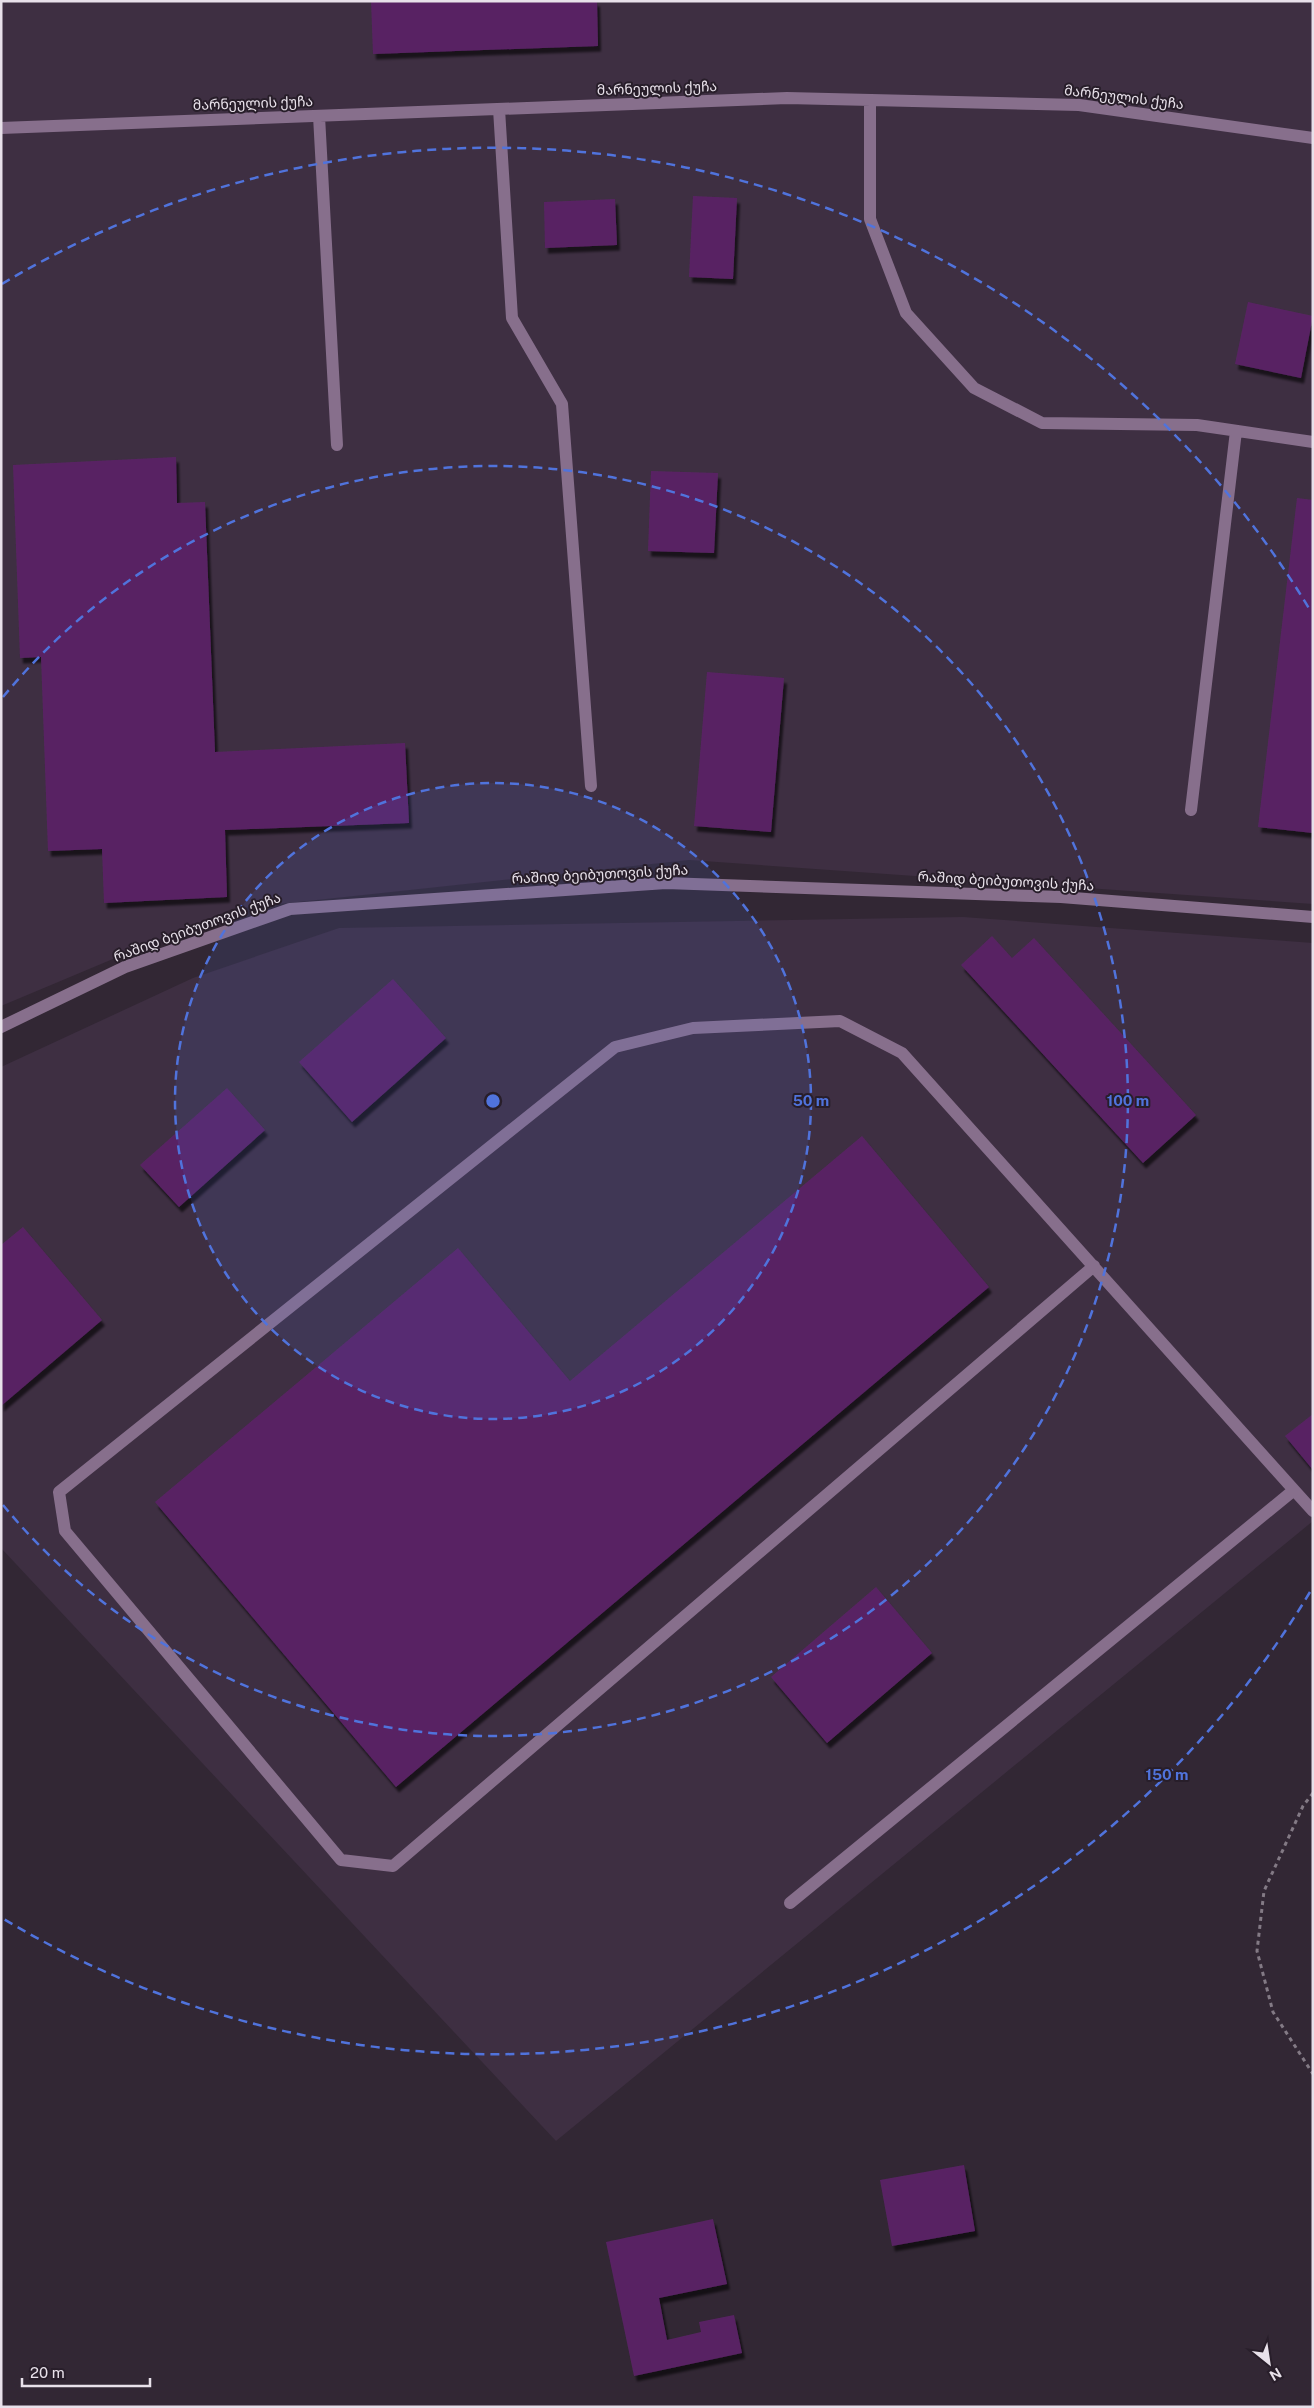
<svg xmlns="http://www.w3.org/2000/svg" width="1314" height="2408" viewBox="0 0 1314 2408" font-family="'Public Sans','Noto Sans Georgian',sans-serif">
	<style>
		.built { fill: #3e2f42 }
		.building { fill: #582463; filter: url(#shadow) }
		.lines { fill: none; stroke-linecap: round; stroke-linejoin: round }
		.path { stroke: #837a85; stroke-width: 3; stroke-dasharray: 4 4; stroke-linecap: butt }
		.minor { stroke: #876f8c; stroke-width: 12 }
		.ring { fill: none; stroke: #5073dc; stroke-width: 2.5; stroke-dasharray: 9 6 }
		.labels { text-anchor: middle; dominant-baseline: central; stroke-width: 4; stroke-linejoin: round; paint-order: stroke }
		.street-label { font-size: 14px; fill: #e8e1ea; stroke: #281e2a }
		.centre { fill: #5073dc; stroke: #281e2a; stroke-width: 2.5 }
		.ring-label { font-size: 15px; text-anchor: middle; font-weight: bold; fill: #5073dc; stroke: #281e2a; stroke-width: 4; stroke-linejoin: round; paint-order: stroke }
	</style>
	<defs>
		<filter id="shadow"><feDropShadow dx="3" dy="5.5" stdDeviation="1" flood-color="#0009"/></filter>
	</defs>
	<rect width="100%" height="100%" fill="#322734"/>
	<path class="built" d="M1 1H1313V904L689 860 232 909 1 1006Z
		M963 917 1313 943V1521L556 2141 1 1548V1067L193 978 339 928Z"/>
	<path class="building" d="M371 1H597L598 46 373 54Z
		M693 196 737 198 733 279 689 277Z
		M615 199 617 245 545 248 544 202Z
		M1248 302 1313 316 1301 378 1235 364Z
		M176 457 177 503 205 502 215 752 405 743 409 823 225 830 227 897 104 903 102 849 48 851 41 657 20 658 13 465Z
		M651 471 718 473 714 553 648 551Z
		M1297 498 1313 500V833L1258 827Z
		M707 672 784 678 771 832 694 826Z
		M992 936 1012 958 1034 938 1196 1115 1143 1163 961 965Z
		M393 979 446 1038 352 1122 299 1062Z
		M227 1088 265 1130 179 1207 140 1165Z
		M862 1136 989 1287 396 1787 155 1502 458 1248 570 1381Z
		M23 1227 102 1320 1 1406V1245Z
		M1313 1414V1470L1285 1436Z
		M876 1587 932 1653 827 1743 771 1677Z
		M964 2165 975 2231 892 2246 880 2180Z
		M713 2219 727 2284 659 2298 667 2340 701 2332 699 2322 734 2315 742 2353 634 2376 606 2242Z"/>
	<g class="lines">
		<path class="path" d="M1313 1793 1303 1806 1264 1891 1257 1951 1273 2012 1313 2074"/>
		<path class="minor" d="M870 100V219L906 313 974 388 1042 423 1197 425 1313 442
			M499 109 512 318 562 404 591 786
			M319 116 337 445
			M1 128 787 98 1079 105 1313 138
			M1191 810 1236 431
			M1 1027 125 967 290 909 666 883 1061 897 1313 917
			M1094 1266 393 1866 341 1860 65 1531 59 1492 615 1047 693 1028 840 1021 902 1053 1294 1490 1313 1511
			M790 1903 1294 1490"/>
	</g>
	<circle cx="493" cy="1101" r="318" fill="#5073dc" fill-opacity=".12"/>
	<g class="ring">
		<circle cx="493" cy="1101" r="318"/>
		<path d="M3 697A635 635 0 1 1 3 1505"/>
		<path d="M1310 1592A953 953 0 0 1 2 1918M2 284A953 953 0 0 1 1310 610"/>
	</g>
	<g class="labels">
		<g class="street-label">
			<text transform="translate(657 88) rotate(-2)">მარნეულის ქუჩა</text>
			<text transform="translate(1124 97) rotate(7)">მარნეულის ქუჩა</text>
			<text transform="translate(253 103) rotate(-2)">მარნეულის ქუჩა</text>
			<text transform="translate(600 874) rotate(-3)">რაშიდ ბეიბუთოვის ქუჩა</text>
			<text transform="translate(1006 881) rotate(3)">რაშიდ ბეიბუთოვის ქუჩა</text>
			<text transform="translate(197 927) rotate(-20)">რაშიდ ბეიბუთოვის ქუჩა</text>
		</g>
	</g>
	<circle cx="493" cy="1101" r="8" class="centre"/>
	<g class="ring-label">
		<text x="811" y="1106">50 m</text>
		<text x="1128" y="1106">100 m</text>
		<text x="1167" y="1780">150 m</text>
	</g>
	<rect width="1314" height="2408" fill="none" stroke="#e8e1ea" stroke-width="5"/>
	<g transform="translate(1269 2363) rotate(150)" stroke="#281e2a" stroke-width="4" paint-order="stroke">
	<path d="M0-4L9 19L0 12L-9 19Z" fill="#e8e1ea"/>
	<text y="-8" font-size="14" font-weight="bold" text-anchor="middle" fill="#e8e1ea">N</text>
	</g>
	<path d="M22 2378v8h128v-8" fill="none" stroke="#e8e1ea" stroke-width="2.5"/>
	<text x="30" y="2378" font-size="15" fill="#e8e1ea" stroke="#281e2a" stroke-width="4" paint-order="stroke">20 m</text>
</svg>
